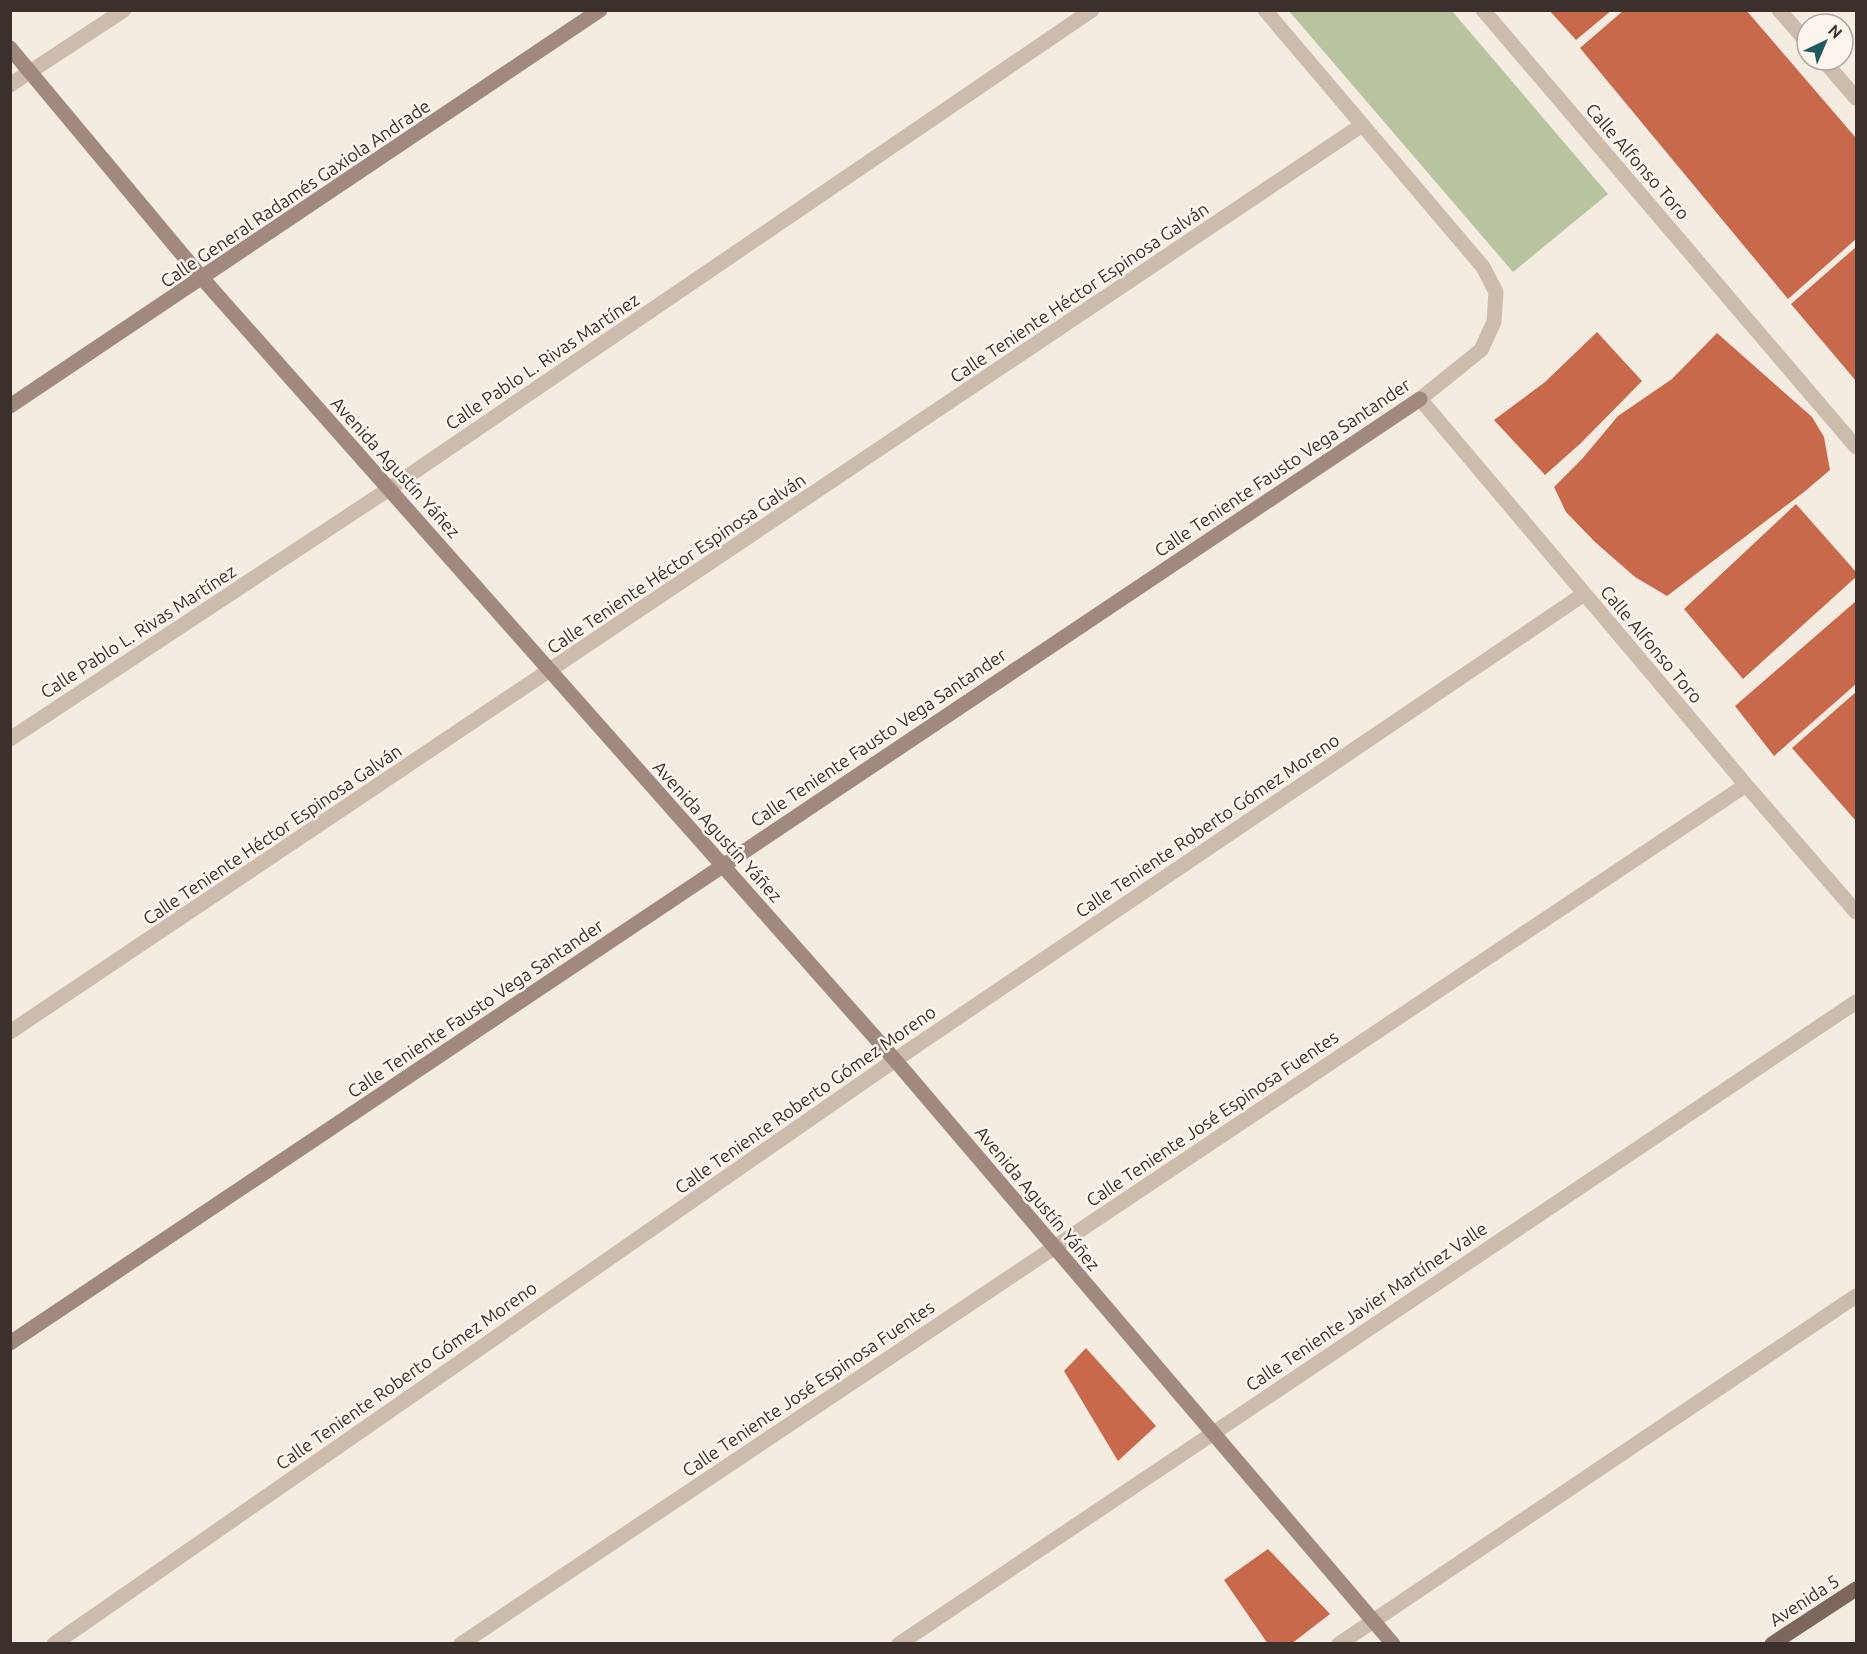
<svg xmlns="http://www.w3.org/2000/svg" width="1867" height="1654" viewBox="0 0 1867 1654" font-family="Ubuntu,sans-serif">
	<style>
		.green { fill: #b8c4a0 }
		.building { fill: #c8694b }
		.lines { fill: none; stroke-linecap: round; stroke-linejoin: round }
		.street { stroke: #cdbbac; stroke-width: 15 }
		.secondary { stroke: #a18a7d; stroke-width: 15 }
		.primary { stroke: #7d675c; stroke-width: 15 }
		.labels { text-anchor: middle; dominant-baseline: central; stroke-width: 5; stroke-linejoin: round; paint-order: stroke }
		.street-label { font-size: 18px; fill: #3b302b; stroke: #fbf5ee }
	</style>
	<rect width="100%" height="100%" fill="#f4ebe1"/>
	<path class="green" d="M1289 11H1452L1608 194 1513 272Z"/>
	<path class="building" d="M1549 10H1612L1576 40Z
		M1624 10H1746L1856 138V239L1788 299 1580 48Z
		M1856 247V381L1791 304Z
		M1597 332 1642 381 1581 443 1545 475 1494 420 1545 382Z
		M1717 333 1812 417 1824 437 1830 470 1804 492 1667 596 1635 577 1595 542 1566 512 1554 487 1582 459 1618 416 1672 379Z
		M1796 504 1856 572V577L1743 679 1684 609Z
		M1856 601V684L1774 756 1735 706Z
		M1856 692V821L1792 748Z
		M1086 1348 1156 1426 1118 1461 1064 1371Z
		M1268 1549 1330 1614 1291 1644H1268L1224 1580Z"/>
	<g class="lines">
		<path class="street" d="M1265 10 1483 267 1496 292 1494 322 1481 350 1420 399 1746 785 1856 912
			M1483 10 1856 447
			M1779 10 1807 42
			M1823 60 1856 98
			M10 85 124 10
			M10 739 389 489 1092 10
			M10 1032 1362 125
			M54 1644 895 1060 1584 594
			M461 1644 1746 785
			M899 1644 1856 1002
			M1339 1644 1856 1296"/>
		<path class="secondary" d="M10 48 202 278 895 1060 1393 1644
			M10 406 600 10
			M10 1343 1420 399"/>
		<path class="primary" d="M1772 1644 1856 1589"/>
	</g>
	<g class="labels">
		<g class="street-label">
			<text transform="translate(1638 161) rotate(49)">Calle Alfonso Toro</text>
			<text transform="translate(295 193) rotate(-34)">Calle General Radamés Gaxiola Andrade</text>
			<text transform="translate(1079 292) rotate(-34)">Calle Teniente Héctor Espinosa Galván</text>
			<text transform="translate(542 361) rotate(-34)">Calle Pablo L. Rivas Martínez</text>
			<text transform="translate(396 467) rotate(48)">Avenida Agustín Yáñez</text>
			<text transform="translate(1282 467) rotate(-34)">Calle Teniente Fausto Vega Santander</text>
			<text transform="translate(676 563) rotate(-34)">Calle Teniente Héctor Espinosa Galván</text>
			<text transform="translate(138 631) rotate(-33)">Calle Pablo L. Rivas Martínez</text>
			<text transform="translate(1652 644) rotate(50)">Calle Alfonso Toro</text>
			<text transform="translate(878 737) rotate(-34)">Calle Teniente Fausto Vega Santander</text>
			<text transform="translate(1207 825) rotate(-34)">Calle Teniente Roberto Gómez Moreno</text>
			<text transform="translate(718 831) rotate(48)">Avenida Agustín Yáñez</text>
			<text transform="translate(272 834) rotate(-34)">Calle Teniente Héctor Espinosa Galván</text>
			<text transform="translate(475 1008) rotate(-34)">Calle Teniente Fausto Vega Santander</text>
			<text transform="translate(805 1099) rotate(-35)">Calle Teniente Roberto Gómez Moreno</text>
			<text transform="translate(1212 1118) rotate(-34)">Calle Teniente José Espinosa Fuentes</text>
			<text transform="translate(1038 1198) rotate(50)">Avenida Agustín Yáñez</text>
			<text transform="translate(1366 1306) rotate(-34)">Calle Teniente Javier Martínez Valle</text>
			<text transform="translate(406 1375) rotate(-35)">Calle Teniente Roberto Gómez Moreno</text>
			<text transform="translate(808 1388) rotate(-34)">Calle Teniente José Espinosa Fuentes</text>
			<text transform="translate(1804 1600) rotate(-33)">Avenida 5</text>
		</g>
	</g>
	<rect width="1867" height="1654" fill="none" stroke="#3b302b" stroke-width="24"/>
	<g transform="translate(1825 42) rotate(44)"><circle r="28" fill="#fbf5ee" stroke="#aea6a0" stroke-width="1.5"/>
	<path d="M0-4.5L10 22L0 15L-10 22Z" fill="#1f5a5e"/>
	<text y="-9" font-size="16" font-weight="bold" text-anchor="middle" fill="#3b302b">N</text>
	</g>
</svg>
